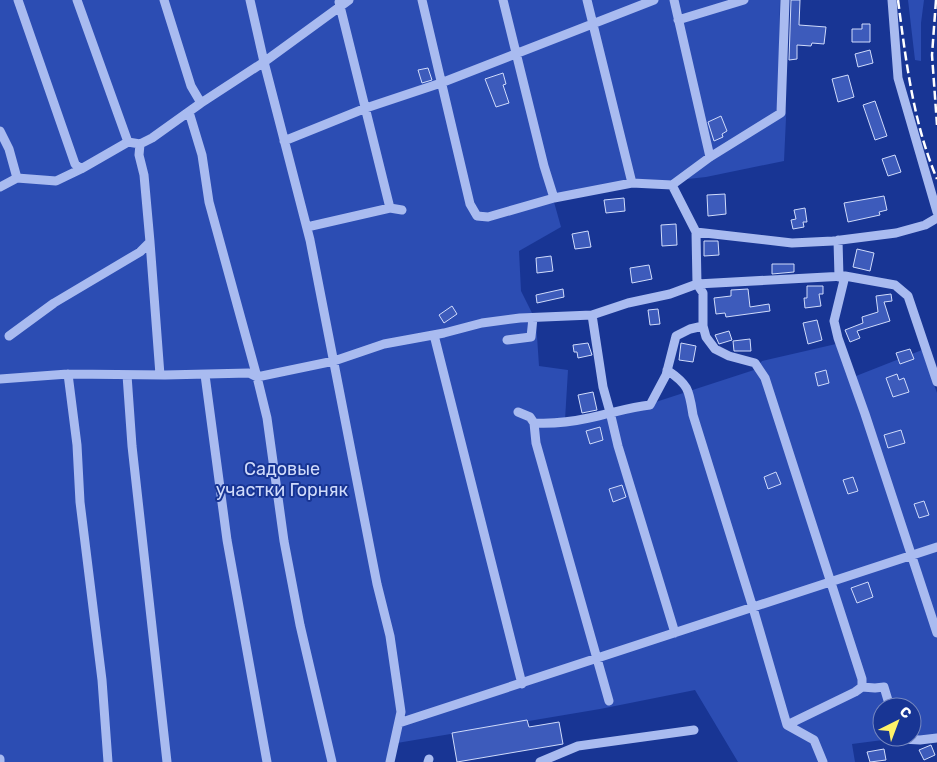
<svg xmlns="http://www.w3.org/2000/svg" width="937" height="762" viewBox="0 0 937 762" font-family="Rubik,sans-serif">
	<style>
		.green { fill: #2c4db3 }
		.building { fill: #3d5bbb; stroke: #d0dbfb }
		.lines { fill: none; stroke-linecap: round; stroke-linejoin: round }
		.minor { stroke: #a9bbf0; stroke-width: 9 }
		.rail { stroke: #fff; stroke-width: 2.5; stroke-dasharray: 9 4; stroke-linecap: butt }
		.labels { text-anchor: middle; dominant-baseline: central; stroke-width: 4; stroke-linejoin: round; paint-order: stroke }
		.park-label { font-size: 18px; fill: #d0dbfb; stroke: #183594 }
	</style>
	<rect width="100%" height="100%" fill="#183594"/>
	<path class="green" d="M0 0H780L779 45 786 118 784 161 706 177 632 185 554 202 561 227 519 251 521 291 536 321 539 366 568 370 565 420 625 412 754 370 762 361 836 344 856 376 922 350 937 393V735L912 737V707H882V737H906L852 744 855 762H738L695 690 600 709 397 743 392 762H0Z
		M908 0H924L921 23V61L915 60Z"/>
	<path class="building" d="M791 0H800L799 25 826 27 824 44 812 43 811 46 797 45V59L789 60Z
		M862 24H870V42H852V29H862Z
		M870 50 873 63 858 67 855 54Z
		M428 68 432 80 422 83 418 70Z
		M503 73 506 84 503 85 509 103 496 107 485 79Z
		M848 75 854 97 838 102 832 79Z
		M875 101 887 136 875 140 863 105Z
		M721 116 727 131 722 134 723 137 714 141 708 122Z
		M895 155 901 172 888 176 882 159Z
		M725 194 726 214 708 216 707 195Z
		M884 196 887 210 879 212 880 215 848 222 844 203Z
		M624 198 625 211 606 213 604 200Z
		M805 208 807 222H803L804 227 793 229 791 220 796 219 794 210Z
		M676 224 677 245 662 246 661 225Z
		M588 231 591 247 575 249 572 234Z
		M704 241H718L719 255 704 256Z
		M857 249 874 253 870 271 853 267Z
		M551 256 553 271 537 273 536 258Z
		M772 264H794V272L772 274Z
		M649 265 652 279 632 283 630 268Z
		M807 286H823V294H819L821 306 805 308 804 298H807Z
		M563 289 564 297 537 303 536 295Z
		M748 289 750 307 769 304 770 311 726 317 725 313 716 314 714 298 731 296V290Z
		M891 294 892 301 884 302 890 321 857 331 860 338 850 342 845 330 863 323 862 317 878 312 876 296Z
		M452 306 457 314 444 323 439 315Z
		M658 309 660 324 650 325 648 310Z
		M817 320 822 340 808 344 803 323Z
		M729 331 732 340 719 344 715 335Z
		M750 339 751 351H734L733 341Z
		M588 343 592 355 578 358 577 352H574L573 345Z
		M681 343 696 346 693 362 679 360Z
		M910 349 914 359 900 364 896 353Z
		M826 370 829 383 818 386 815 373Z
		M897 374 899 380 904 378 909 392 893 397 886 378Z
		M593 392 597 410 582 413 578 395Z
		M600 427 603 440 590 444 586 431Z
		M901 430 905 443 888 448 884 435Z
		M776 472 781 484 768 489 764 477Z
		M853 477 858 491 848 494 843 480Z
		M622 485 626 497 613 502 609 489Z
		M924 501 929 515 919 518 914 504Z
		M868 582 873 597 857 603 851 588Z
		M527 720 529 727 559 722 563 744 457 762 452 733Z
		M931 745 935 755 924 760 919 750Z
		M884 749 886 760 870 762 867 752Z"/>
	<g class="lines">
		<path class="minor" d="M18 0 75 164 81 169
			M77 0 128 142
			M164 0 191 86 201 103
			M250 0 264 62 310 240 377 584 390 636 401 712 390 762
			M422 0 470 204 477 216 488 217 554 198 632 183 672 185
			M503 0 544 166 554 198
			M587 0 632 183
			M674 0 710 157
			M892 0 898 78 937 212
			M339 2 390 208
			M678 20 744 0
			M189 112 202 155 209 202 257 377 267 418 284 541 300 625 332 762
			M0 131 9 149 17 178
			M284 141 366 108 441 83 654 0
			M0 187 17 178 56 181 81 169 128 142 140 144 152 138 201 103 264 62 349 0
			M307 227 390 208 402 210
			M696 232 792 243 833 241 896 233 925 225 937 218
			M838 240 839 277
			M150 242 160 375
			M845 276 834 321 838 338 865 414 937 633
			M592 315 603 387 610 412 618 446 675 633
			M434 335 522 684
			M9 336 54 303 140 252 150 242 144 175 139 155 140 144
			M507 340 531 337 533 318
			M667 370C689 385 689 390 693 415L753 608 787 725 855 692 862 687V679L765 378 755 363 729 356 715 349 706 337 703 326V293L697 284 696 232 672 185 710 157 781 113 785 0
			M68 374 77 445 80 502 102 680 108 762
			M127 375 132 446 167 762
			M205 375 227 540 267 762
			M0 379 68 374 165 375 249 373 257 377 334 361 384 344 444 333 482 323 520 318 592 315 628 303 670 294 697 284 845 276 895 285 908 296 937 382
			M518 412 530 417 534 423
			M862 687 875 688 884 687 890 707
			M609 701 536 443 534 423C553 424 571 422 589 418 610 414 629 407 650 405L666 375 676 336 690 329 703 326
			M399 723 937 547
			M787 725 814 740 823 762
			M900 737 902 739 920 740 937 738
			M0 759V762
			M428 762 429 759
			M540 762 578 746 694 730"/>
		<path class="rail" d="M898 0C906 61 913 122 937 179
			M936 0 932 55 937 125"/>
	</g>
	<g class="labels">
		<g class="park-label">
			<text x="282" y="469">Садовые<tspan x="282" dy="21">участки Горняк</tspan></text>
		</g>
	</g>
	<g transform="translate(897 722) rotate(42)"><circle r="24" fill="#183594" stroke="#7486bf"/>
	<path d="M0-4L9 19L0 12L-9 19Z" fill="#fff269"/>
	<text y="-8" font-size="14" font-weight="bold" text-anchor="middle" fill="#ffffff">С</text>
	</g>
</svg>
